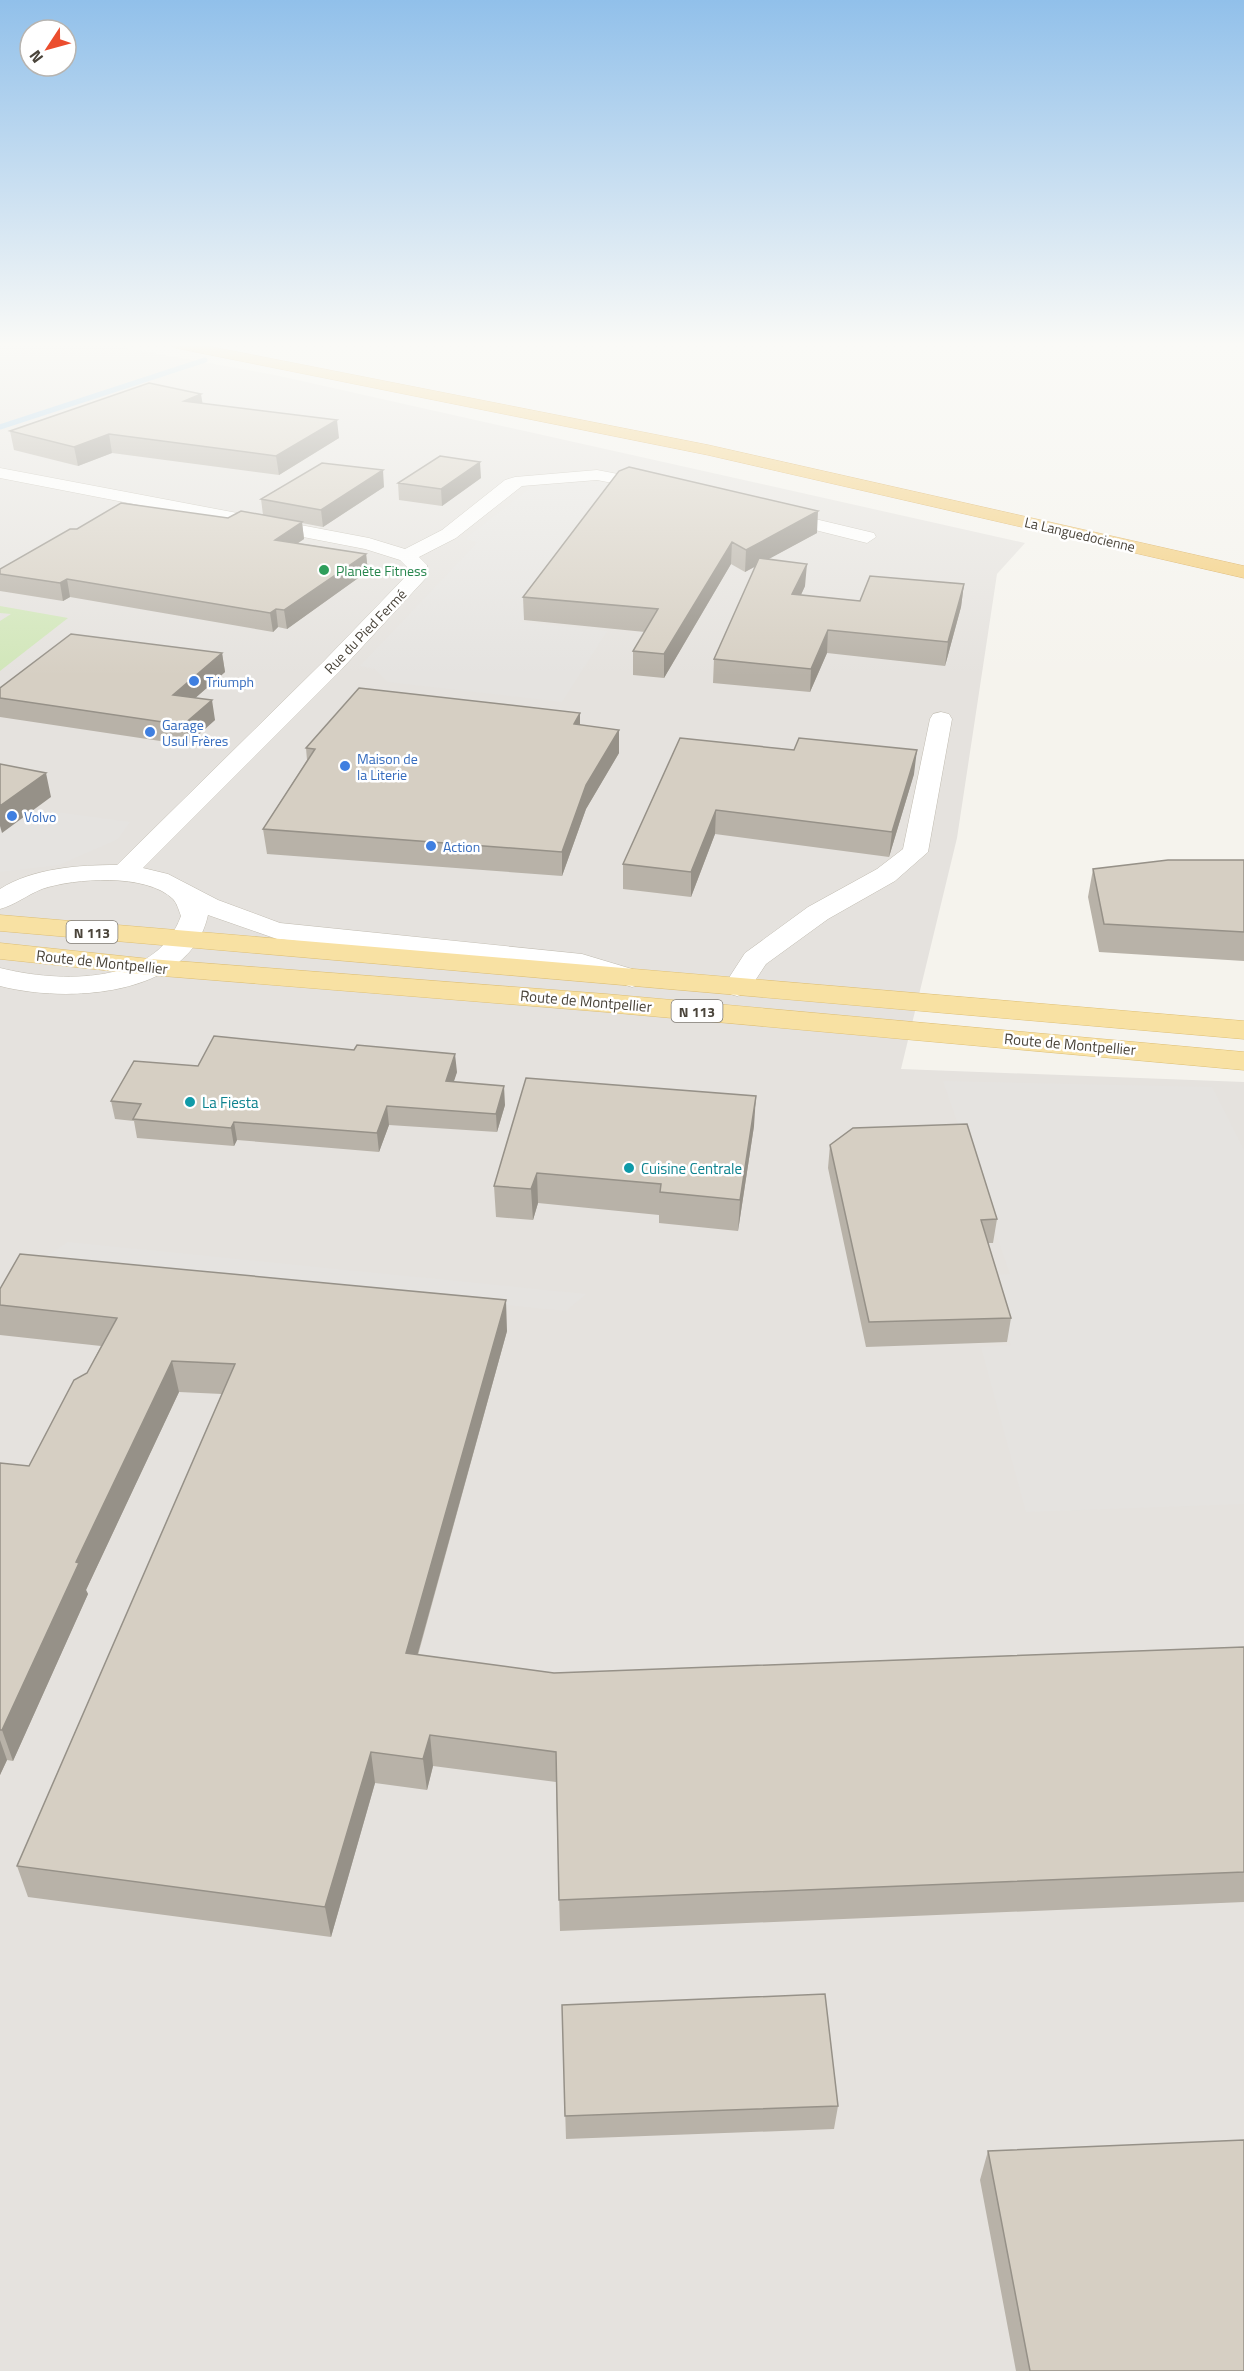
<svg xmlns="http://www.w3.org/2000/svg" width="1244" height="2371" viewBox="0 0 1244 2371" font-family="'Titillium Web',sans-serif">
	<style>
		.industrial { fill: #e5e2de }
		.green { fill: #d1e6b9 }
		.parking { fill: #e5e3e0 }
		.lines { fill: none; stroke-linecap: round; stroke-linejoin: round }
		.stream { stroke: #aed2ec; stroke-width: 5 }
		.minor-casing { stroke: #c0bbb0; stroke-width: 1 }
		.major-casing { stroke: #ddbe73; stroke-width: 1 }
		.highway-casing { stroke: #d4a248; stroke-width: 1 }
		.minor { fill: #fff; fill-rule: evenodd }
		.major { fill: #f8e1a3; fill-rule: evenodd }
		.highway { fill: #f4cd79; fill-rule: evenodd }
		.wall { fill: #b8b2a8 }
		.shaded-wall { fill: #969188 }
		.building { fill: #d6cfc3; stroke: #969188; stroke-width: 1.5 }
		.leisure-dot { fill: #2e9e5b; stroke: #fff; stroke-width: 2 }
		.shop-dot { fill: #3f7fe0; stroke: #fff; stroke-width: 2 }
		.culture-dot { fill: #0f9aa8; stroke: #fff; stroke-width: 2 }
		.labels { text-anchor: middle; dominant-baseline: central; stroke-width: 5; stroke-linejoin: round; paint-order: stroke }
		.far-street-label { font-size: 14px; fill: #4a443a; stroke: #fff }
		.far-leisure-label { font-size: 14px; fill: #27864d; stroke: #fff; text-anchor: start }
		.far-shop-label { font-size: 14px; fill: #366cbe; stroke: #fff; text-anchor: start }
		.shield { fill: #fff; stroke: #807c75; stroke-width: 1.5 }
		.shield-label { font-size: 14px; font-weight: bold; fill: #4a443a }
		.street-label { font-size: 15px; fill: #4a443a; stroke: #fff }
		.culture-label { font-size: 15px; fill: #0d838f; stroke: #fff; text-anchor: start }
	</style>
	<rect width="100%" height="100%" fill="#f5f3ed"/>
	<path class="industrial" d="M0 344H103L275 375 1025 543 997 574 957 838 901 1069 1244 1082V2371H0Z"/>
	<path class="green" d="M0 606 68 618 0 671V621L11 614 0 613Z"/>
	<path class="parking" d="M577 480 618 483 521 622 607 631 562 702 388 682 375 669 360 666 478 542 465 539 534 485Z
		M34 809 130 822 118 839 59 865 0 872V833Z
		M943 1081 1212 1087 1244 1150V1504L1026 1512 981 1347 1011 1345 991 1275 1010 1274Z
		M68 1242 586 1294 566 1311 42 1259Z"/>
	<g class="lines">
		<path class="stream" d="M0 427 205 360"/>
		<defs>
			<path id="minor" d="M0 468 369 538 405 549 442 530 505 480 515 477 597 470 665 483 668 487 665 491 659 492 597 480 522 486 456 538 419 557 427 565 428 575 425 579 340 671 143 868 168 874 218 900 280 923 582 954 642 972 646 978 642 984 632 987 579 970 277 939 208 915C190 998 65 1003 0 986V968C60 983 156 986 181 916 179 911 177 903 173 899 146 873 75 878 42 889 27 895 15 905 0 909V889C33 868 79 865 117 865L324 661 408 574 407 567 400 560 365 549 0 478Z
				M773 509 874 533 876 537 867 543 767 518 764 514 767 510Z
				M941 712 949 714 952 719 928 852 895 881 828 919 766 964 747 993 737 996 727 993 723 987 745 953 808 907 877 869 903 849 930 719 933 714Z"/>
			<path id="major" d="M0 915 1244 1021V1039L0 931Z
				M0 943 150 959 606 994 1244 1052V1070L606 1012 150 975 0 959Z"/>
			<path id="highway" d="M169 344H197L708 445 1244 566V578L708 455 176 348Z"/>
		</defs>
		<use href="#minor" class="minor-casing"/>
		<use href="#major" class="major-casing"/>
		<use href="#highway" class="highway-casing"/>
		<use href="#minor" class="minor"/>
		<use href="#major" class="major"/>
		<use href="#highway" class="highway"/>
	</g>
	<path class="wall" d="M203 403 339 438 279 475 112 453 78 466 14 450 10 431Z
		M619 471 817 533 768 559 805 586 801 595 860 601 964 584 961 607 945 666 827 653 810 692 713 683 714 659 756 566 745 572 731 564 664 678 633 675V651L645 632 524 620 523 597Z
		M481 478 442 506 399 500 398 483Z
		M384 487 323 527 302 523 304 539 298 543 366 554 368 571 287 629 278 627 273 632 70 597 63 601 0 591V569L77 529 263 515 261 499Z
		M222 653 225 672 195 698 215 720 187 745 0 717V688Z
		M580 713V725L619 753 586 809 562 876 267 854 263 829 307 760 306 748Z
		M680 738 914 774 889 857 715 834 691 897 623 889V864Z
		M1244 860V961L1099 952 1088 897 1093 869Z
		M198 1066 457 1072 453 1082 505 1105 497 1132 389 1125 379 1152 237 1140 234 1146 137 1138 134 1121 115 1119 111 1101Z
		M526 1078 754 1126 738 1231 659 1223V1215L538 1203 533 1220 496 1217 494 1186Z
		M830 1145 997 1219 993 1243H988L1011 1318 1007 1342 866 1347 828 1168Z
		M0 1289 507 1331 418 1655 554 1673 1244 1647V1902L560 1931 556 1782 433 1766 427 1790 375 1783 331 1937 28 1897 17 1866 222 1394 179 1392 86 1590 88 1594 13 1761 7 1760 0 1775V1463L29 1466 87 1373 101 1346 0 1335Z
		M562 2005 838 2106 834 2129 566 2139Z
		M988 2151 1244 2371H1016L980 2180Z"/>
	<path class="shaded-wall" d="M201 394 204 412 184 401Z
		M337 420 339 438 279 475 276 456Z
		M109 434 112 453 78 466 74 447Z
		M480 462 481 478 442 506 441 489Z
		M383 470 384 487 323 527 321 510Z
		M818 511 817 533 745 572 746 550Z
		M302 522 304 539 277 557 275 540Z
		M732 542 731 564 664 678V654Z
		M366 554 368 571 287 629 284 610Z
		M807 564 805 586 791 616 792 594Z
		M67 579 70 597 63 601 60 583Z
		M964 584 961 607 945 666 948 642Z
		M276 609 278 627 273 632 270 613Z
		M828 630 827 653 810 692 811 669Z
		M222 653 225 672 176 715 173 695Z
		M212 700 215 720 187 745 183 725Z
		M580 713V736L574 724Z
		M619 730V753L586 809 562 876V852L586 785Z
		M917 750 914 774 889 857 892 832Z
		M46 773 51 797 2 833 0 826V806Z
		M716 810 715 834 691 897V872Z
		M455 1054 457 1072 448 1100 446 1081Z
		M504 1086 505 1105 497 1132 496 1114Z
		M756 1096 754 1126 738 1231 740 1200Z
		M387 1106 389 1125 379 1152 377 1133Z
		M234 1122 237 1140 234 1146 231 1128Z
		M537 1173 538 1203 533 1220 531 1189Z
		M506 1300 507 1331 409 1685 406 1653Z
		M172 1361 179 1392 86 1590 88 1594 13 1761 2 1730 76 1562Z
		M430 1735 433 1766 427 1790 423 1759Z
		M0 1740 7 1760 0 1775Z
		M371 1752 375 1783 331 1937 325 1907Z"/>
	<path class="building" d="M149 383 201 394 184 401 337 420 276 456 109 434 74 447 10 431Z
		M440 456 480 462 441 489 398 483Z
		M322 463 383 470 321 510 261 499Z
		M629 467 818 511 746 550 732 542 664 654 633 651 658 609 523 597 619 471Z
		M121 503 228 518 241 511 302 522 275 540 366 554 284 610 276 609 270 613 67 579 60 583 0 574V569L70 529H77Z
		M759 558 807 564 792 594 860 601 870 576 964 584 948 642 828 630 811 669 714 659Z
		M71 634 222 653 173 695 212 700 183 725 0 698V688Z
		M359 688 580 713 574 724 619 730 586 785 562 852 263 829 315 749 306 748Z
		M680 738 794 750 799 738 917 750 892 832 716 810 691 872 623 864Z
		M0 764 46 773 0 806Z
		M1168 860H1244V932L1104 924 1093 869Z
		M214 1036 354 1050 357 1045 455 1054 446 1081 504 1086 496 1114 387 1106 377 1133 234 1122 231 1128 133 1119 141 1104 111 1101 134 1061 198 1066Z
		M526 1078 756 1096 740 1200 660 1192 661 1184 537 1173 531 1189 494 1186Z
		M967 1124 997 1219 981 1220 1011 1318 869 1322 830 1145 853 1128Z
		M20 1254 506 1300 406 1653 554 1673 1244 1647V1872L559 1900 556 1752 430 1735 423 1759 371 1752 325 1907 17 1866 235 1364 172 1361 76 1562 79 1563 2 1730H0V1463L29 1466 74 1380 87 1373 117 1318 0 1305V1289Z
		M825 1994 838 2106 565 2116 562 2005Z
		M1244 2140V2371H1030L988 2151Z"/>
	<linearGradient id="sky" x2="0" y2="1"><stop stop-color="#91c0ea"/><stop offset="0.51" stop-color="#fafaf7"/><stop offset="1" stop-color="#fafaf7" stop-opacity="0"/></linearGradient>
	<rect width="1244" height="676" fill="url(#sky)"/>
	<circle class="leisure-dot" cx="324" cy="570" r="6"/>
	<g class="shop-dot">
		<circle cx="194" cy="681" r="6"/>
		<circle cx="150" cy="732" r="6"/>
		<circle cx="345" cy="766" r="6"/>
		<circle cx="12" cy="816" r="6"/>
		<circle cx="431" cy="846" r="6"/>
	</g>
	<g class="culture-dot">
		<circle cx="190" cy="1102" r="6"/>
		<circle cx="629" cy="1168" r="6"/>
	</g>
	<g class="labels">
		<g class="far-street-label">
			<text transform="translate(1080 534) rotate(13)">La Languedocienne</text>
			<text transform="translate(365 631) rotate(-46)">Rue du Pied Fermé</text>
		</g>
		<g class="far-leisure-label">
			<text x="336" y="570">Planète Fitness</text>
		</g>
		<g class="far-shop-label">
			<text x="206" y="681">Triumph</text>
			<text x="162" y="724">Garage<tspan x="162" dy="16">Usul Frères</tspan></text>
			<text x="357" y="758">Maison de<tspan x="357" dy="16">la Literie</tspan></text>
			<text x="24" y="816">Volvo</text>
			<text x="443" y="846">Action</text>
		</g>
		<g class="shield">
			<rect x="66.5" y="921" width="51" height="22" rx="4.5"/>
			<rect x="671.5" y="1000" width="51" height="22" rx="4.5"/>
		</g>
		<g class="shield-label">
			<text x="92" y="932">N 113</text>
			<text x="697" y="1011">N 113</text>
		</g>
		<g class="street-label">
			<text transform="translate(102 962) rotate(6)">Route de Montpellier</text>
			<text transform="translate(586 1001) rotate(5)">Route de Montpellier</text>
			<text transform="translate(1070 1044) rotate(5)">Route de Montpellier</text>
		</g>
		<g class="culture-label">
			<text x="202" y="1102">La Fiesta</text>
			<text x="641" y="1168">Cuisine Centrale</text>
		</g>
	</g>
	<g transform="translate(48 48) rotate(234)"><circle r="28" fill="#ffffff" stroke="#b7b4b0" stroke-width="1.5"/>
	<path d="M0-4.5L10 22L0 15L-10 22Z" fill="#eb4d2e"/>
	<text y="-9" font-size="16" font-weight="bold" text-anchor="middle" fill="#4a443a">N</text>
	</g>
</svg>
